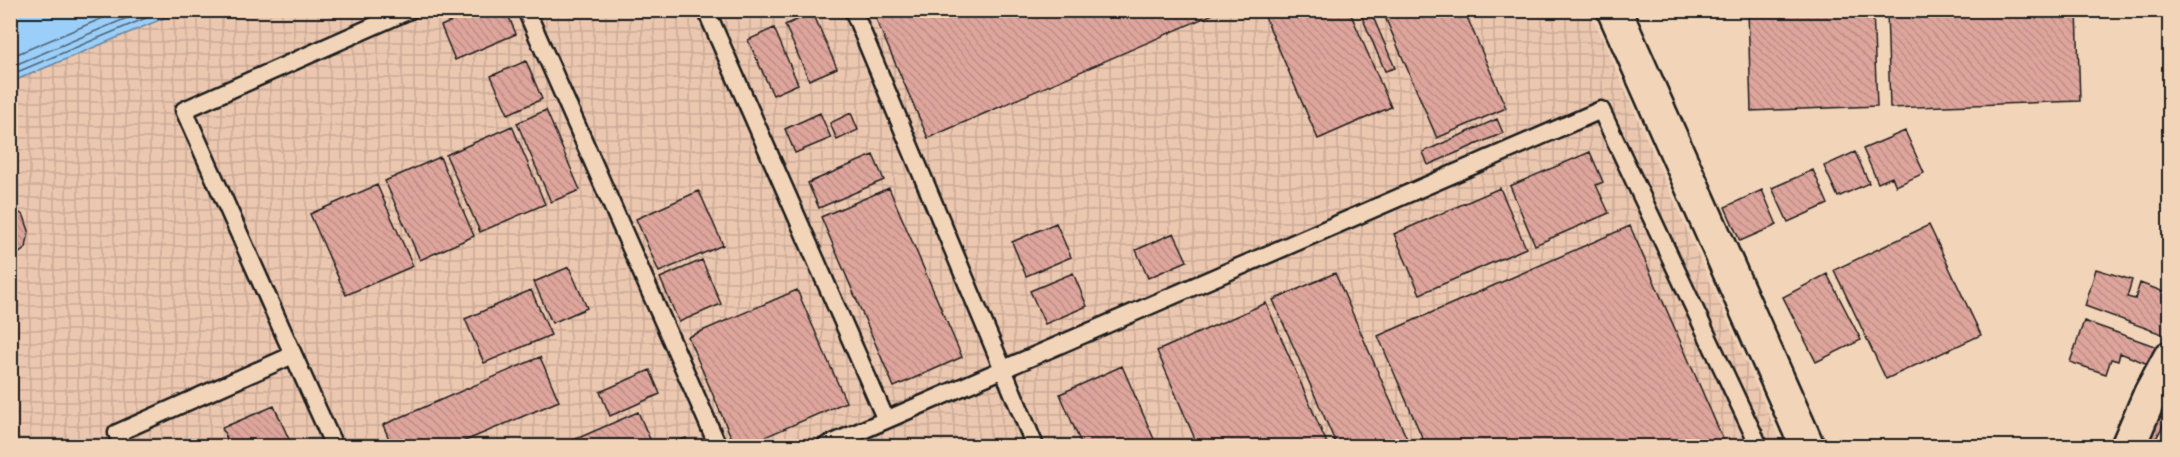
<svg xmlns="http://www.w3.org/2000/svg" width="2180" height="457" viewBox="0 0 2180 457" font-family="Sriracha,sans-serif">
	<style>
		.industrial { fill: url(#industrial-grid) }
		.water { fill: #9bcff9; stroke: #6887a1; stroke-width: 1.5 }
		.lines { fill: none; stroke-linecap: round; stroke-linejoin: round }
		.shore { stroke: #4f6474; stroke-width: 1.5 }
		.building { fill: url(#building-back-hatch); stroke: #1c1c1c; stroke-width: 1.5 }
		.lane-casing { stroke: #1c1c1c; stroke-width: 21 }
		.street-casing { stroke: #1c1c1c; stroke-width: 38 }
		.lane { stroke: #f2d5b9; stroke-width: 16 }
		.street { stroke: #f2d5b9; stroke-width: 33 }
	</style>
	<defs>
		<pattern id="industrial-grid" width="8" height="8" patternUnits="userSpaceOnUse" patternTransform="scale(1.5)"><rect width="8" height="8" fill="#ecc7b0"/><path d="M0 4h8M4 0v8" fill="none" stroke="#caaa97"/></pattern>
		<pattern id="building-back-hatch" width="6" height="6" patternUnits="userSpaceOnUse" patternTransform="scale(1.5)"><rect width="6" height="6" fill="#dea59c"/><path d="M-1 5l2 2M0 0l6 6M5-1l2 2" fill="none" stroke="#be8d86"/></pattern>
	</defs>
	<rect width="100%" height="100%" fill="#f2d5b9"/>
	<filter id="ink" filterUnits="userSpaceOnUse"><feTurbulence type="fractalNoise" baseFrequency=".0167" numOctaves="2"/><feDisplacementMap in="SourceGraphic" scale="12" xChannelSelector="R" yChannelSelector="G"/><feConvolveMatrix kernelMatrix="1 2 1 2 8 2 1 2 1" color-interpolation-filters="sRGB"/></filter>
	<g filter="url(#ink)">
		<path class="industrial" d="M181 10 1590 11 1783 446H11V82Z"/>
		<path class="water" d="M11 10H181V11L11 82Z"/>
		<g class="lines">
			<path class="shore" d="M10 57 122 10
				M10 67 146 10
				M10 75 165 10"/>
		</g>
		<path class="building" d="M477 10H506L516 34 455 60 441 26Z
			M738 10H755L741 16Z
			M872 10H1217L1218 12 928 138Z
			M1262 10H1349L1391 107 1318 139Z
			M1359 10H1370L1395 68 1385 71Z
			M1382 10H1464L1506 108 1437 138Z
			M1748 10H1873L1877 106 1751 111Z
			M1887 10H2077L2080 101 1890 108Z
			M813 13 837 68 809 80 785 25Z
			M774 28 798 84 773 95 748 40Z
			M526 61 542 99 508 114 491 76Z
			M546 110 580 190 551 202 517 123Z
			M820 113 831 138 795 153 785 129Z
			M851 113 858 130 837 140 830 123Z
			M1497 119 1503 133 1428 165 1423 152Z
			M512 126 545 204 480 232 446 155Z
			M1905 131 1924 173 1896 186 1892 177 1878 183 1863 149Z
			M1590 152 1603 182 1596 185 1609 213 1535 245 1510 186Z
			M1855 152 1869 183 1838 197 1824 166Z
			M873 155 884 180 819 208 808 183Z
			M440 157 474 236 420 260 385 181Z
			M1813 170 1828 204 1788 222 1772 188Z
			M377 185 413 266 346 295 310 214Z
			M889 188 962 357 894 387 821 217Z
			M1500 188 1526 248 1420 294 1394 234Z
			M1762 190 1777 225 1740 241 1725 207Z
			M699 191 723 245 659 272 636 219Z
			M10 206 24 216 29 231 26 248 10 260Z
			M1056 223 1071 257 1026 276 1012 242Z
			M1929 225 1981 335 1886 379 1834 270Z
			M1630 226 1726 446H1426L1378 336Z
			M1174 233 1187 261 1148 278 1136 250Z
			M702 260 721 304 679 322 660 278Z
			M569 267 587 308 552 323 534 282Z
			M2096 269 2132 280 2127 297 2135 299 2140 283 2170 294V337L2085 306Z
			M1073 273 1087 306 1045 324 1030 291Z
			M1335 273 1410 446H1337L1273 300Z
			M1827 274 1861 340 1816 362 1783 297Z
			M531 290 551 335 484 363 465 319Z
			M797 290 846 402 744 446H735L688 337Z
			M1266 303 1328 446H1198L1157 351Z
			M2084 321 2160 348 2153 366 2120 353 2118 361 2111 359 2106 374 2070 362Z
			M540 357 559 401 453 446H392L383 425Z
			M1122 366 1157 446H1082L1060 394Z
			M650 370 660 394 610 416 600 392Z
			M2170 387V413L2160 409Z
			M274 406 292 446H230L222 428Z
			M638 412 653 446H560Z
			M2159 417 2166 420 2152 446 2145 443Z
			M686 438 690 446H667Z"/>
		<g class="lines">
			<defs>
				<path id="lane" d="M526 10 718 446
					M706 10 886 420
					M853 10 1035 446
					M123 446 117 433 293 355
					M334 446 184 110 410 10
					M826 446 1601 110 1759 446"/>
				<path id="street" d="M1614 10 1807 446
					M2128 446 2151 393 2170 358"/>
			</defs>
			<use href="#lane" class="lane-casing"/>
			<use href="#street" class="street-casing"/>
			<use href="#lane" class="lane"/>
			<use href="#street" class="street"/>
		</g>
	</g>
	<rect width="2180" height="457" fill="none" stroke="#f2d5b9" stroke-width="36"/>
	<rect x="18" y="18" width="2144" height="421" fill="none" stroke="#1c1c1c" stroke-width="2" filter="url(#ink)"/>
</svg>
